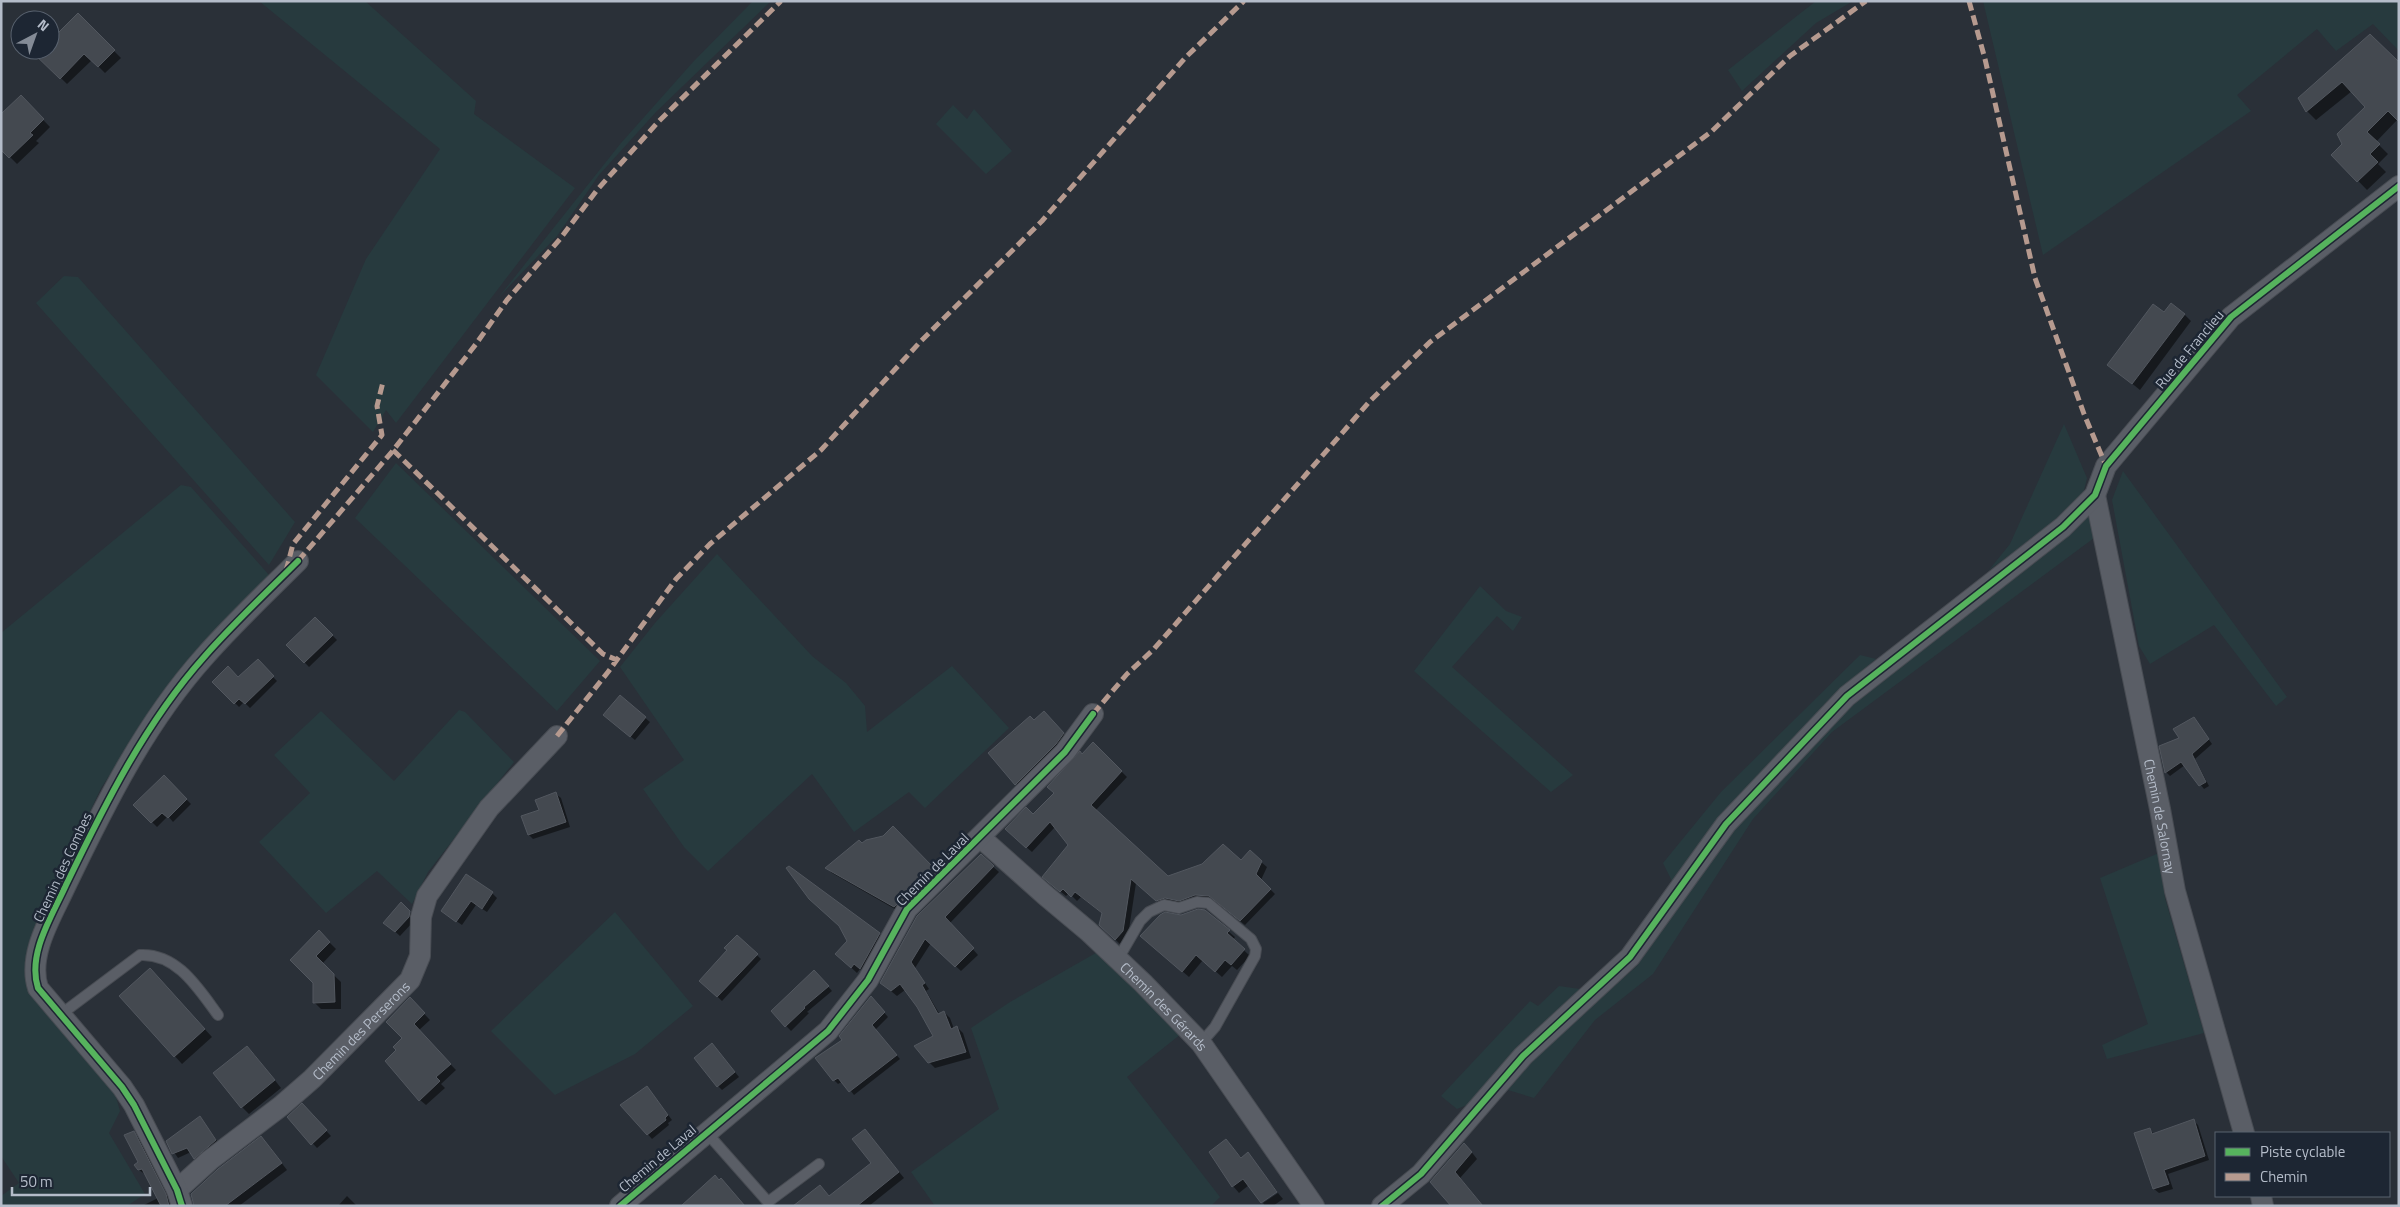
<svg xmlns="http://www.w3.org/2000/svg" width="2400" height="1207" viewBox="0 0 2400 1207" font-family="'Titillium Web',sans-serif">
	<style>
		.green { fill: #273a3e }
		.shadow { fill: #0007 }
		.building { fill: #444950; stroke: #52575f }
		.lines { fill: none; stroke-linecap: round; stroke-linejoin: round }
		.service-casing { stroke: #484c53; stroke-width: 12 }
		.minor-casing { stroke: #484c53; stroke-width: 22 }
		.service { stroke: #5a5e66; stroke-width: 10 }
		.minor { stroke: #5a5e66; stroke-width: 20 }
		.quiet { stroke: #b69a8f; stroke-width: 5; stroke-dasharray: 10 5; stroke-linecap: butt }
		.cycleway-casing { stroke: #1d2633; stroke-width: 9 }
		.cycleway { stroke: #56b35d; stroke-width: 6 }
		.labels { text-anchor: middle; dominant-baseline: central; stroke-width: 5; stroke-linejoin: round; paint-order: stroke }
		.street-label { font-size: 14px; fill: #b4bcc9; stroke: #1d2633 }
	</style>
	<rect width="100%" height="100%" fill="#2a3038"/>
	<path class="green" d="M259 1H365L476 101 474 114 575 188 396 423 386 410 373 432 316 375 366 259 440 149Z
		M753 1H771L656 112 599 175 557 236 498 298 621 143 693 62Z
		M1816 1H1853L1816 23 1742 91 1728 70Z
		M1983 1H2399V51L2373 24 2336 51 2317 29 2237 95 2251 111 2043 255Z
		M953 105 967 119 974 109 1012 151 986 174 936 124Z
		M64 276 78 277 295 522 269 565 36 303Z
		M2064 424 2087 478 2082 498 2027 543 1989 570 2010 544Z
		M396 463 600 661 557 711 355 518Z
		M2123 471 2287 697 2276 706 2214 625 2150 664 2139 646 2112 500Z
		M181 485 191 487 269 575 179 671 101 788 43 912 25 972 41 1005 106 1080 115 1094 120 1111 109 1133 145 1194 127 1206H1V1196L19 1183 1 1156V633Z
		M2090 510 2094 538 1832 732 1753 819 1653 974 1595 1020 1534 1098 1508 1090 1539 1052 1637 966 1733 828 1856 699 2047 553 2073 531Z
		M717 554 812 656 846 683 865 706 867 732 952 666 1009 728 925 808 909 792 854 832 812 774 708 871 684 847 643 789 684 760 620 667 655 623Z
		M1480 586 1506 611 1522 617 1513 631 1497 616 1452 667 1573 775 1551 792 1414 671Z
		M1860 655 1876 659C1800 724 1733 801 1672 881L1663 863 1721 792Z
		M459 710 465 712 514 762 428 872 412 904 377 871 326 913 259 842 310 793 274 755 321 711 394 781Z
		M2159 853 2165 898 2204 1033 2107 1059 2102 1045 2148 1024 2100 878Z
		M615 912 693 1006 635 1054 555 1095 491 1031Z
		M1101 950 1181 1034 1127 1077 1220 1197 1211 1206H935L911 1172 999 1109 971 1028 1010 1002Z
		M1559 986 1580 989 1472 1103 1457 1109 1441 1096 1530 1001 1538 1006Z"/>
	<path class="shadow" d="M78 15 121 58 105 73 92 60 67 84 34 52 36 50H50V36L53 34 56 37Z
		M2370 35 2398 119 2376 142 2388 154 2378 164 2386 172 2367 190 2333 155 2343 144 2367 107 2352 91 2316 120 2307 111 2300 98Z
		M21 97 50 127 36 141 39 143 17 164 1 148Z
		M2164 314H2184L2191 321 2140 390 2109 365Z
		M315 618 337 640 309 667 288 645Z
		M257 661 277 681 250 708 244 702 239 707 214 682 238 678Z
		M620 697 650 722 635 740 609 719Z
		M2194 718 2212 744 2195 759 2209 786 2204 789 2185 765 2170 776 2166 772 2181 739Z
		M1051 720 1070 741 1022 790 990 753 1034 722Z
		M1093 743 1127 777 1095 811 1168 878 1241 862H1261L1267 867 1261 880 1275 894 1245 925 1215 901 1201 900 1162 906 1136 883 1128 936 1120 944 1100 925 1103 914 1081 897 1077 901 1069 893 1066 896 1049 882 1070 845 1055 827 1032 852 1011 834 1055 793Z
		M164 777 191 804 173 822 168 816 157 827 135 805Z
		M556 794 561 798 570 827 533 839 529 835 541 811Z
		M893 828 937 873 900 912 832 873 827 868 862 845 884 837Z
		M981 856 999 872 950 923 978 955 961 971 931 943 915 968 929 989 926 991 940 1015 944 1012 950 1018 954 1029 957 1027 963 1033 971 1058 935 1068 929 1062 935 1037 918 1006 905 990 897 996 881 983Z
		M492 893 497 898 487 912 476 905 462 925 442 911Z
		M401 904 414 917 413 922 400 936 390 927Z
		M1205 911 1235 937 1233 940 1250 956 1237 970 1232 966 1222 977 1203 960 1189 977 1148 942Z
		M319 932 336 949 322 964 341 982V1009H321L314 1002V982L292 960Z
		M880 934 885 940 867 974 860 969 857 973 843 960Z
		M737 936 761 959 722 1001 701 981 729 951Z
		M819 976 832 991 807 1012 809 1013 791 1031 772 1011Z
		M157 977 212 1037 182 1064 120 996Z
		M410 999 430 1020 418 1031 456 1070 441 1084 445 1088 426 1105 420 1100 398 1050 403 1038Z
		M875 1002 888 1017 875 1030 900 1059 854 1095 843 1081 838 1084 834 1080 817 1058 844 1040Z
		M716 1049 739 1077 722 1090 718 1086Z
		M254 1054 281 1088 249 1114 242 1107Z
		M651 1092 672 1120 668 1123 669 1125 652 1139 622 1105Z
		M302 1105 331 1136 317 1148 288 1117Z
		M200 1117 220 1145 199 1162 191 1152 178 1158 167 1142Z
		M2194 1121 2198 1125 2209 1160 2168 1174 2173 1189 2159 1193 2154 1189 2135 1134 2149 1129 2154 1134Z
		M865 1130 904 1178 869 1206H804L820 1186 830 1197 872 1164Z
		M133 1132 139 1138 173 1206H142L158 1198 146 1175 139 1170 140 1162Z
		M1226 1140 1242 1158 1248 1154 1277 1191 1261 1202 1249 1185 1239 1193 1233 1186Z
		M267 1144 287 1170 239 1206H194Z
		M1470 1150 1477 1159 1460 1178 1483 1206 1432 1182Z
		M1278 1193 1283 1199 1273 1206H1265L1263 1203Z
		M347 1196 357 1206H338Z"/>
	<path class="building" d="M78 13 115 50 98 67 84 54 60 79 30 50H50V41Z
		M2370 34 2399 62V122L2388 111 2367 132 2380 144 2370 154 2378 162 2357 182 2331 155 2342 144 2337 134 2365 107 2342 82 2306 112 2298 98Z
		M21 95 44 119 30 133 33 135 9 158 1 150V114Z
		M2171 303 2185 314 2132 384 2107 365 2153 304 2164 312Z
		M315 617 333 635 304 663 286 645Z
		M258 659 274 676 245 704 239 699 234 704 212 682 228 666 238 677Z
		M620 695 646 717 630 737 603 715Z
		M1044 711 1064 733 1056 744 1015 785 988 753 1030 716 1034 720Z
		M2194 717 2209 739 2192 754 2206 782 2199 786 2181 762 2165 773 2159 746 2179 738 2173 729Z
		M1093 742 1122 771 1091 805 1168 876 1202 864 1223 844 1241 860 1250 850 1262 861 1256 874 1271 889 1240 921 1209 896 1195 895 1179 901 1165 898 1156 901 1131 879 1123 931 1115 940 1099 925 1102 913 1075 892 1071 897 1063 889 1060 892 1042 877 1068 845 1050 822 1026 848 1005 829 1026 807 1033 814 1054 793 1047 787 1080 751 1082 754Z
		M164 775 187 799 168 818 162 813 151 823 133 805Z
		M556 792 566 822 528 835 521 816 539 810 535 800Z
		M893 826 933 867 894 907 825 868 859 840 862 843 866 840 883 836Z
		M981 854 994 866 945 917 974 948 955 967 925 939 911 962 925 983 922 985 938 1014 944 1011 951 1029 957 1026 966 1052 928 1063 914 1046 933 1036 917 1007 900 984 891 991 880 983 917 916Z
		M789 866 880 933 860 969 854 964 851 968 835 954 847 941 839 926 809 899 786 868Z
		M466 874 493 892 482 909 471 901 456 922 441 911Z
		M401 902 410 911 409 917 395 932 383 923Z
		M1198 909 1205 910 1230 930 1227 933 1245 949 1231 965 1225 960 1215 972 1196 955 1182 972 1140 936 1160 915 1165 912 1181 915Z
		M319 930 330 942 316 956 334 974 335 1002 313 1003V983L290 960Z
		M737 935 758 954 717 997 699 981 727 950 724 948Z
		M150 968 205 1029 174 1057 119 996Z
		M814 970 829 986 804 1007 805 1008 785 1027 771 1011Z
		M871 996 885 1012 872 1025 897 1055 849 1092 838 1078 833 1081 815 1058 842 1040 839 1036Z
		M410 997 425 1013 414 1024 451 1064 436 1077 440 1081 419 1101 385 1061 396 1050 393 1047 402 1038 386 1022Z
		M712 1043 735 1072 717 1087 694 1058Z
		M247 1046 275 1080 241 1108 213 1073Z
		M647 1086 668 1115 665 1118 666 1120 647 1135 620 1105Z
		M302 1103 327 1130 311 1145 287 1117Z
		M200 1116 216 1140 194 1159 187 1148 172 1154 166 1141Z
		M2194 1119 2205 1156 2164 1170 2169 1184 2153 1189 2134 1133 2150 1128 2152 1134Z
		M865 1129 899 1172 857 1206H793L820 1185 829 1196 871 1163 852 1139Z
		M134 1131 166 1194 169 1206H161L142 1169 138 1170 134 1165 138 1162 124 1135Z
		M261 1136 282 1163 225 1206H194L191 1194 218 1169Z
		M1226 1139 1241 1158 1248 1152 1277 1192 1261 1203 1243 1179 1232 1187 1209 1152Z
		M1464 1143 1472 1152 1455 1172 1483 1206H1451L1430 1182Z
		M715 1175 719 1180 721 1178 745 1206H681Z"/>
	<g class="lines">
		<defs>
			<path id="service" d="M1118 959 1140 921 1149 912 1164 905 1179 908 1197 902 1208 903 1251 939 1256 949 1255 956 1215 1027 1201 1043
				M60 1015 140 955C177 953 198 988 218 1015
				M707 1133 768 1202 819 1164"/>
			<g id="minor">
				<path id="s1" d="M2095 495 2160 809 2175 891 2244 1133"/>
				<path id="s2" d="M981 838 1045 895 1088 931 1143 983 1201 1043 1314 1206"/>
				<path id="s3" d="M177 1190 210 1160 281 1106 312 1079 410 980 420 956 421 917 427 896 489 808 557 736"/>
				<path d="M2261 1196 2263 1206"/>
				<path d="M182 1206 177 1190 134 1105 122 1087 38 988C27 954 52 916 66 885 105 804 145 723 205 656 234 623 267 592 298 561"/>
				<path d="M620 1206 828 1031 868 980 907 909 1065 752 1093 714"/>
				<path d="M1382 1206 1421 1174 1523 1056 1630 957 1726 824 1847 696 2063 527 2095 495 2106 466 2231 317 2399 186"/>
			</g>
		</defs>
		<use href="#service" class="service-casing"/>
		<use href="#minor" class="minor-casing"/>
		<use href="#service" class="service"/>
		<use href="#minor" class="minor"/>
		<path class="quiet" d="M1969 1 1985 59 2035 278 2084 414 2106 466
			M393 450 603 654 617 660
			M298 561 391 453 476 344 507 300 560 239 597 190 659 121 781 1
			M286 571 293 544 382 435 377 406 383 382
			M1093 714 1127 674 1153 650 1370 401 1430 342 1711 132 1790 56 1866 1
			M557 736 608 672 676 579 710 544 821 450 921 341 1042 221 1186 57 1244 1"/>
		<defs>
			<path id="cycleway" d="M182 1206 177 1190 134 1105 122 1087 38 988C27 954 52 916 66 885 105 804 145 723 205 656 234 623 267 592 298 561
				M620 1206 828 1031 868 980 907 909 1065 752 1093 714
				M1382 1206 1421 1174 1523 1056 1630 957 1726 824 1847 696 2063 527 2095 495 2106 466 2231 317 2399 186"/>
		</defs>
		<use href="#cycleway" class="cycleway-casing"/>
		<use href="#cycleway" class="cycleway"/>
	</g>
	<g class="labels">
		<g class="street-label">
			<text transform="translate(2189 349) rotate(-50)">Rue de Franclieu</text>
			<text stroke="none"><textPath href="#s1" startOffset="328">Chemin de Salornay</textPath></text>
			<text transform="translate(62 867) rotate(-65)">Chemin des Combes</text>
			<text transform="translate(932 869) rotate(-45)">Chemin de Laval</text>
			<text stroke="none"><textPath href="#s2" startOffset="249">Chemin des Gérards</textPath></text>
			<text stroke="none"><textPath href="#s3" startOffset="244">Chemin des Perserons</textPath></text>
			<text transform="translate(657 1158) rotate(-40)">Chemin de Laval</text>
		</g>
	</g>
	<rect width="2400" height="1207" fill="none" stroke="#b4bcc9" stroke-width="5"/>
	<rect x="2215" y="1132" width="175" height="65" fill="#1d2633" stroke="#59626f"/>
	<rect x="2225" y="1148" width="25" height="8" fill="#56b35d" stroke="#59626f"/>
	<text x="2260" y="1157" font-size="15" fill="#b4bcc9">Piste cyclable</text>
	<rect x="2225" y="1173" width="25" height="8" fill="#b69a8f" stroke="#59626f"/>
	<text x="2260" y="1182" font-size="15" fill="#b4bcc9">Chemin</text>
	<g transform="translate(35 35) rotate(41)"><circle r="24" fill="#1d2633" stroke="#59626f"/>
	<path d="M0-4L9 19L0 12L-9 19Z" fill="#848b96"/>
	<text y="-8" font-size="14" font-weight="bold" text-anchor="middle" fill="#b4bcc9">N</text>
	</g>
	<path d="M12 1187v8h138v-8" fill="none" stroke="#b4bcc9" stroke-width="2.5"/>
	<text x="20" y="1187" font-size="15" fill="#b4bcc9" stroke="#1d2633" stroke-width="4" paint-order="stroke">50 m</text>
</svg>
